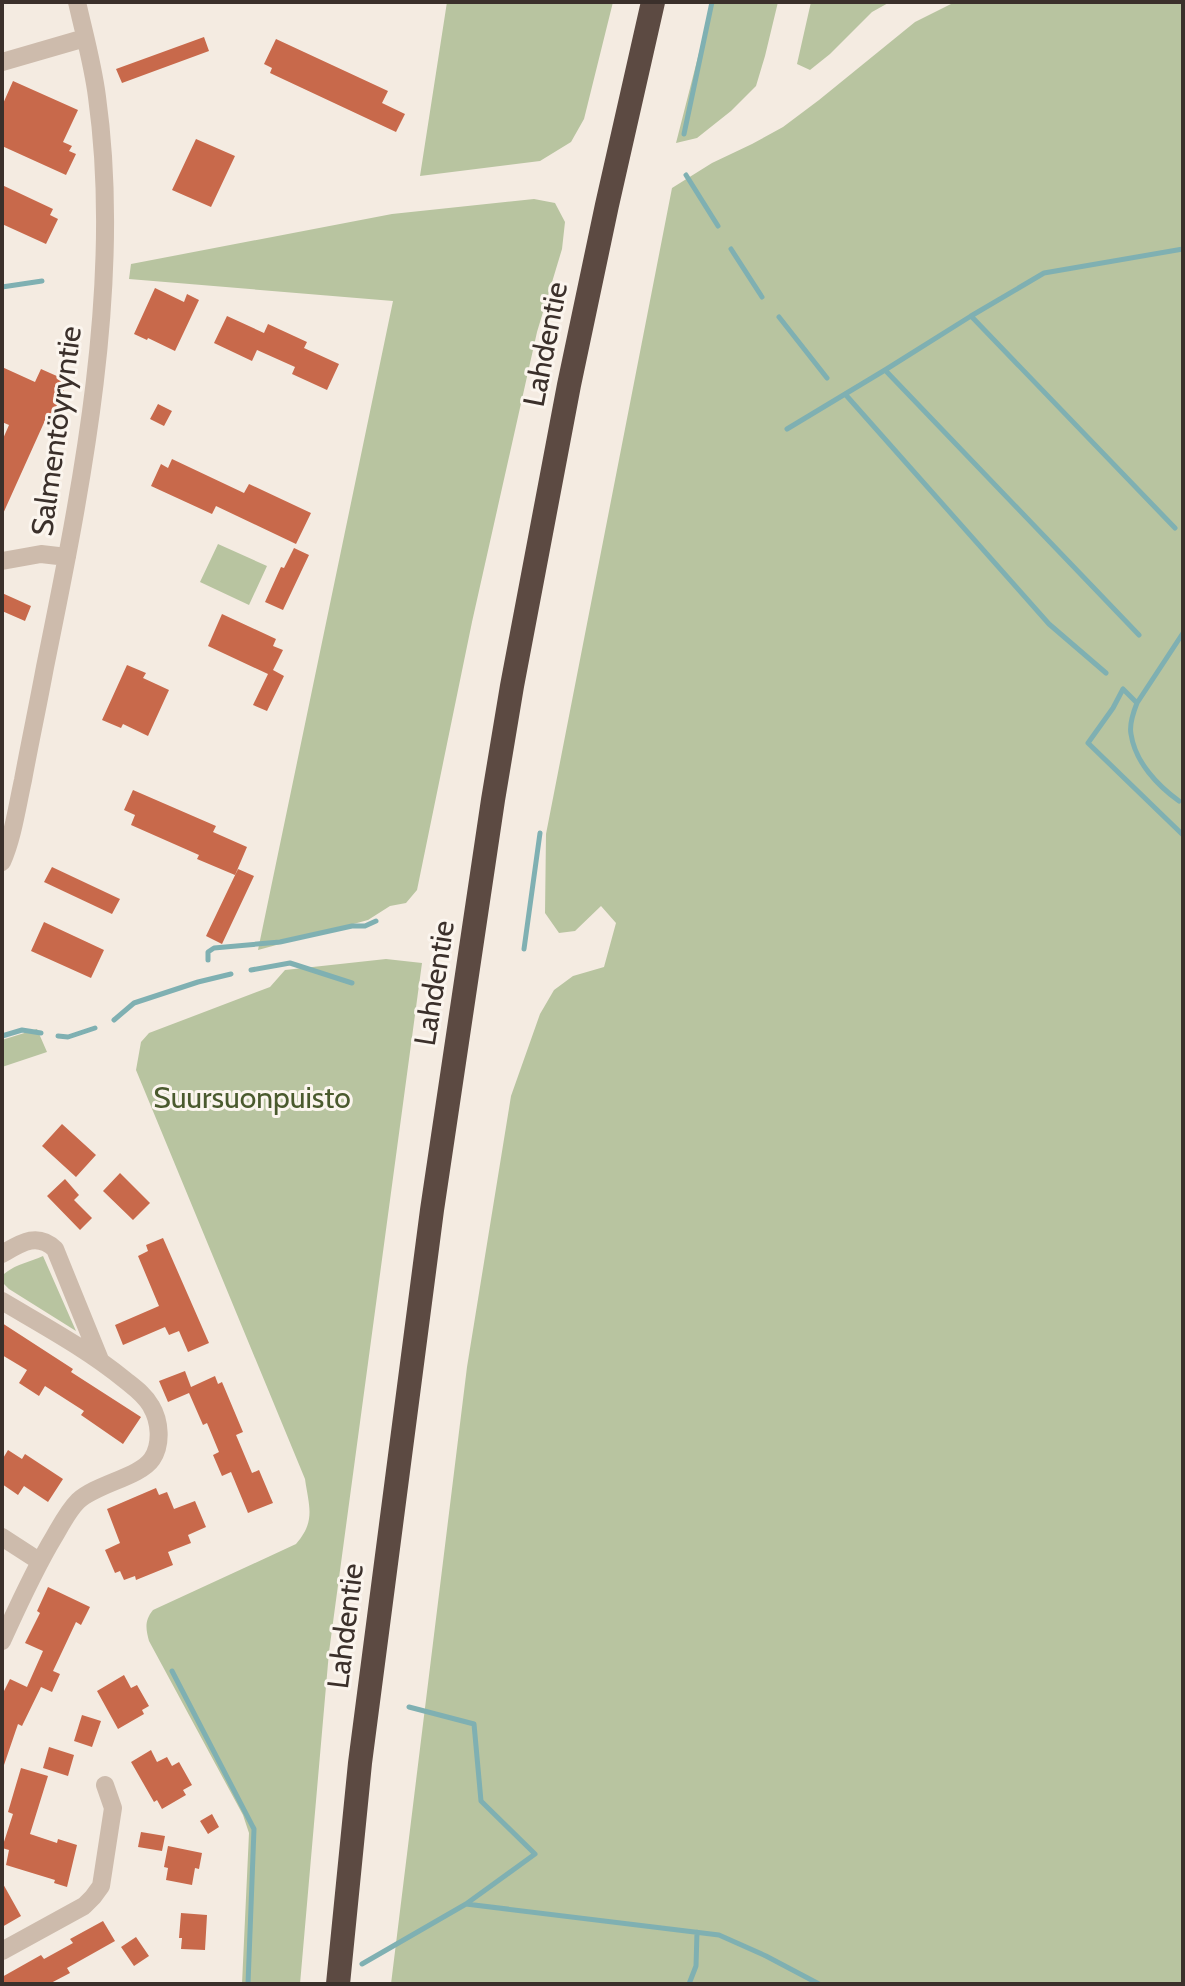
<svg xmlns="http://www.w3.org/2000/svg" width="1185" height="1986" viewBox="0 0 1185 1986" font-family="Cabin,sans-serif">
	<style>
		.green { fill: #b8c4a0 }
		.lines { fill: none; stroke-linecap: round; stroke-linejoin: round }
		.stream { stroke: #7fb0b2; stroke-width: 5 }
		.building { fill: #c8694b }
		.minor { stroke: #cdbbac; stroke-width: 18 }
		.highway { stroke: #5c4a42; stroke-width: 24 }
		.labels { text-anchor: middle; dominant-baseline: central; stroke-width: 6; stroke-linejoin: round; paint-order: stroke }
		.street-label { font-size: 30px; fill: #3b302b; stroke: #fbf5ee }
		.park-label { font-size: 30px; fill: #4a5a2e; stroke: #fbf5ee }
	</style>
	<rect width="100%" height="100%" fill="#f4ebe1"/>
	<path class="green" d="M447 2H613L584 119 571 142 540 161 420 176Z
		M712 2H778L765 56 756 86 731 111 697 138 676 143Z
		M811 2H890L872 12 830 54 810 70 797 64Z
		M955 2H1183V1984H391L467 1367 511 1096 540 1014 554 990 573 976 604 967 616 923 601 906 575 931 559 933 545 913 546 834 672 188 712 163 752 144 783 127 819 100 915 22Z
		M534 199 555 203 565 222 562 249 537 332 472 622 417 890 406 903 390 906 368 920 258 950 393 301 129 279 131 264 392 214Z
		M218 544 267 566 249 605 200 582Z
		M386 959 422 963 329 1652 300 1984H242L249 1833 243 1815 149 1641C146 1629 144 1621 153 1610L296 1544C316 1521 309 1507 305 1479L136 1070 141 1042 149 1033 270 987 285 970Z
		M37 1029 47 1052 2 1067V1040Z
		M43 1256 76 1331 9 1289 3 1283 4 1274C14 1265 30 1262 43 1256Z"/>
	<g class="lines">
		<path class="stream" d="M684 134 712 2
			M686 175 718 226
			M731 249 762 297
			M2 287 42 281
			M971 316 1044 273 1183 249
			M779 317 827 378
			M885 370 1139 635
			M845 394 1049 624 1106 673
			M787 429 885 370 971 316 1175 528
			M1137 703 1183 633
			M1179 801C1158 786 1135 762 1131 734 1129 724 1133 713 1137 703L1123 689 1113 708 1088 743 1183 835
			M524 949 540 833
			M208 960V952L214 948 280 942 352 926H365L376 921
			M251 970 290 963 352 983
			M114 1020 134 1003 198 982 231 974
			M2 1036 22 1030 41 1033
			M58 1036 68 1037 95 1028
			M172 1671 254 1829 248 1984
			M466 1904 719 1935 766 1956 819 1984
			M362 1964 466 1904 535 1854 481 1801 474 1724 409 1707
			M689 1984 696 1966 697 1932"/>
	</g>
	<path class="building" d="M204 37 209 51 122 83 116 69Z
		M276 39 388 91 382 103 405 114 396 132 270 73 272 68 264 64Z
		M13 81 78 110 63 142 72 146 69 151 76 154 66 175 2 146V106Z
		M196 139 235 156 211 207 172 190Z
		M2 185 53 209 50 215 58 219 46 244 2 224Z
		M155 288 184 302 187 294 199 300 175 351 148 338 147 340 134 334Z
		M227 316 264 333 268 324 307 342 304 348 339 364 327 390 292 374 295 367 257 350 252 361 214 343Z
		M2 367 35 382 41 369 68 381 51 418 47 416 2 516V441L9 425 2 422Z
		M158 404 172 411 164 426 150 419Z
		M172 459 244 493 249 484 311 513 296 544 216 506 212 514 151 486 161 464 168 468Z
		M294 548 309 555 283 610 265 602 281 567 284 568Z
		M2 593 31 606 25 621 2 611Z
		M222 614 276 639 273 646 283 650 273 670 284 676 267 711 253 705 268 674 208 646Z
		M127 665 146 673 143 678 169 690 148 736 123 724 121 728 102 720Z
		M133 790 216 826 213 832 247 847 235 875 197 859 199 855 131 825 135 815 124 810Z
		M52 867 120 899 112 914 44 882Z
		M238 869 254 876 222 944 206 936Z
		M44 922 104 950 91 978 31 951Z
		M62 1124 96 1155 76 1177 42 1146Z
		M120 1173 150 1203 133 1220 103 1191Z
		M65 1179 79 1195 74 1200 92 1218 80 1230 47 1196Z
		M163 1238 209 1343 188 1352 179 1331 169 1335 165 1327 123 1345 115 1325 159 1306 138 1256 148 1251 146 1245Z
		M2 1323 73 1369 71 1372 141 1417 123 1444 81 1415 84 1411 45 1386 39 1396 19 1383 27 1370 2 1355Z
		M185 1371 191 1387 215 1376 218 1384 222 1382 243 1432 236 1435 252 1473 259 1470 273 1503 248 1513 231 1472 222 1476 213 1455 219 1452 207 1423 203 1425 189 1393 168 1402 159 1381Z
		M8 1450 22 1459 25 1454 63 1479 48 1502 24 1486 18 1495 2 1484V1460Z
		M156 1488 159 1495 167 1492 174 1509 195 1501 206 1527 188 1535 191 1543 168 1552 173 1565 136 1580 135 1576 124 1580 120 1571 115 1573 105 1550 120 1543 107 1509Z
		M48 1587 90 1607 81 1625 76 1622 53 1671 60 1674 52 1692 41 1687 22 1726 18 1724 4 1765 2 1764V1695L10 1679 27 1687 43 1651 25 1643 40 1613 37 1611Z
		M124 1675 131 1688 137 1685 149 1706 142 1710 144 1714 118 1729 97 1691Z
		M82 1715 101 1721 92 1747 74 1741Z
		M49 1747 74 1755 68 1776 43 1768Z
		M151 1750 157 1762 167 1757 172 1766 179 1762 192 1785 183 1790 186 1795 162 1809 157 1800 154 1802 131 1762Z
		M21 1768 48 1776 30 1834 57 1843 58 1839 77 1845 67 1887 54 1883 55 1880 6 1865 9 1850 2 1848 13 1814 8 1812Z
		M212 1814 219 1827 208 1834 200 1821Z
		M141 1832 165 1836 162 1851 138 1847Z
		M168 1846 202 1853 199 1869 195 1868 192 1885 166 1880 168 1868 164 1867Z
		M2 1882 21 1916 2 1927Z
		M181 1913 207 1915 205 1950 181 1949 182 1938H179Z
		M103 1921 115 1941 67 1968 70 1973 49 1984H2V1977L41 1955 44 1959 73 1943 70 1939Z
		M136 1937 149 1956 134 1966 121 1947Z"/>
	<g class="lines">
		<path class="minor" d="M2 62 85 38
			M2 561 41 554 67 557
			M2 862C13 837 17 807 23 780 30 742 38 705 45 667 82 485 123 283 97 97 93 65 84 33 77 2
			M2 1254C21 1243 37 1232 55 1249L100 1360
			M2 1301C44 1326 87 1349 125 1380 135 1388 145 1395 151 1406 160 1421 162 1444 152 1459 140 1477 96 1484 78 1501 68 1511 61 1525 54 1537 34 1570 18 1606 2 1641
			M2 1537 39 1561
			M2 1951 84 1906 93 1897 101 1886 113 1808 105 1785"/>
		<path class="highway" d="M338 1984 360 1763 432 1210 493 800 512 686 569 385 607 205 653 2"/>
	</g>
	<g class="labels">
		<g class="street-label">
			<text transform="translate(545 344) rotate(-79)">Lahdentie</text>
			<text transform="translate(56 431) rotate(-82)">Salmentöyryntie</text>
			<text transform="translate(434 983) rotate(-81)">Lahdentie</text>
			<text transform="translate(345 1626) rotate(-83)">Lahdentie</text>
		</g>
		<g class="park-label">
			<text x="252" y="1097">Suursuonpuisto</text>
		</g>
	</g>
	<rect width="1185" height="1986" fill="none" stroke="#3b302b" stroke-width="8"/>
</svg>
